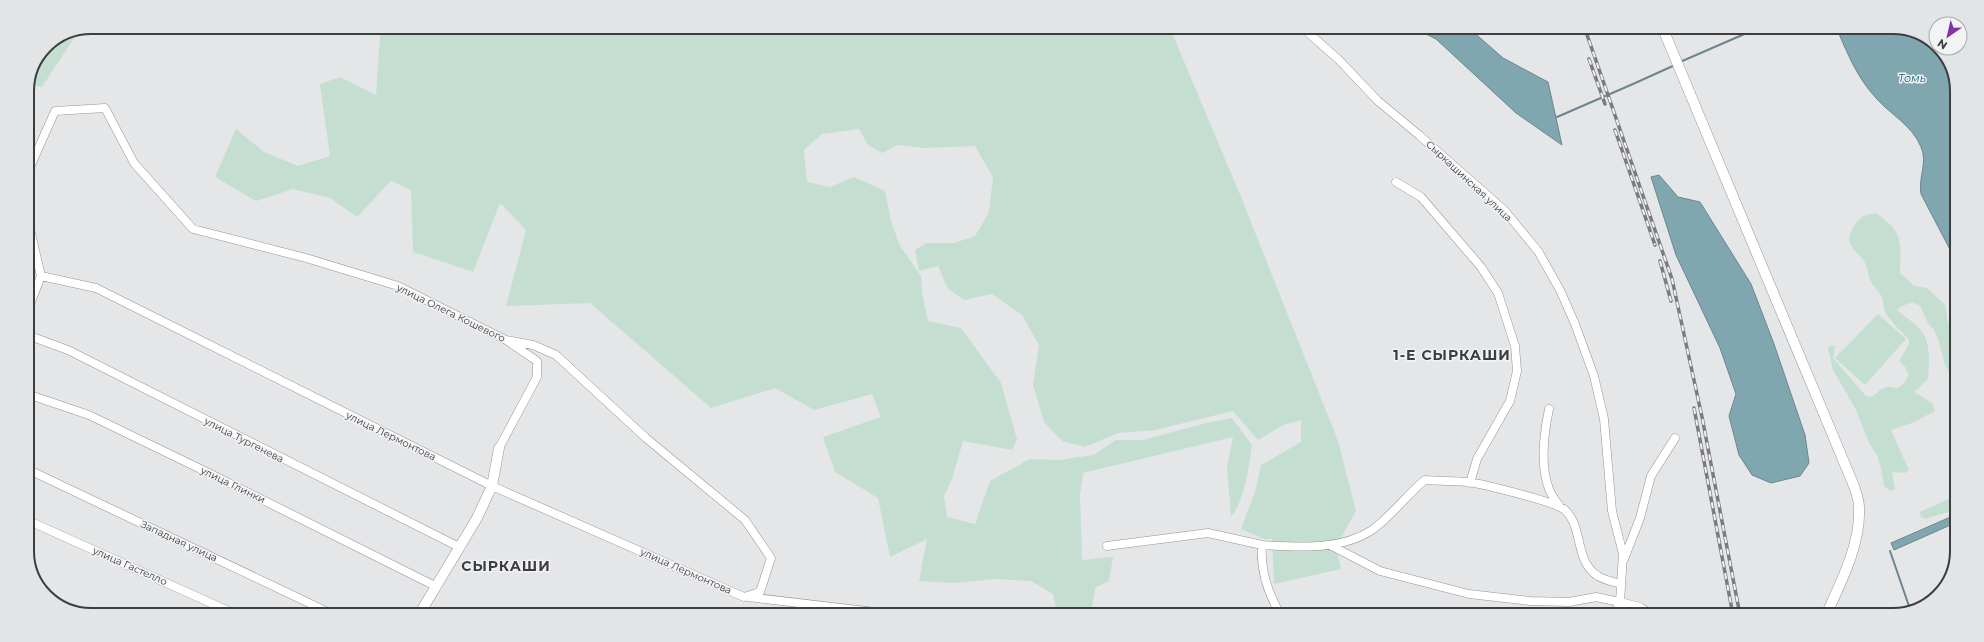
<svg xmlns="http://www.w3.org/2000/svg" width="1984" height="642" viewBox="0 0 1984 642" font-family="Montserrat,sans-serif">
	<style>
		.green { fill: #c4dfd1 }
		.water { fill: #80a6b0; stroke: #6c868e }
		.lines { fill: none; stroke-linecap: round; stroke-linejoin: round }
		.stream { stroke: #6c868e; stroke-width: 2 }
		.minor-casing { stroke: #939496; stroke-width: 9 }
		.tertiary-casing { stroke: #939496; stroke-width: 11 }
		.minor { stroke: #fff; stroke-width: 8 }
		.tertiary { stroke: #fff; stroke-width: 10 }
		.rail-casing { stroke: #7a7b7d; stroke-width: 3.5 }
		.rail { stroke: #f2f3f5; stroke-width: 2; stroke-dasharray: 6; stroke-linecap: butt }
		.labels { text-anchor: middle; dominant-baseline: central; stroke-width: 3; stroke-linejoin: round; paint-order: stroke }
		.street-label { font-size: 10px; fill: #3c3d3e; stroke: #f2f3f5 }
		.water-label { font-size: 11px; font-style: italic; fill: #07596a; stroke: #f2f3f5 }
		.district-label { font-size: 14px; font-weight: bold; letter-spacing: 1px; fill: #3c3d3e; stroke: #f2f3f5 }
		.rim { fill: none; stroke: #3c3d3e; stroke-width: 2 }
	</style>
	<rect width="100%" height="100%" fill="#e5e6e8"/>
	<path class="green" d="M387 27 1170 28 1241 197 1338 441 1356 511 1339 541H1335L1341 569 1274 584 1272 539H1264L1241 529 1255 492 1261 465 1301 442V420L1283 425 1258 440 1233 411 1155 430 1118 433 1085 447 1062 441 1044 422 1033 385 1039 345 1022 315 992 294 964 300 948 289 938 266 919 271 915 250 926 243H954L975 236 989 212 993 177 975 146 925 148 897 145 882 153 868 145 859 129 822 134 804 150 807 182 830 187 854 177 885 191 891 221 900 246 921 276 922 293 928 321 961 328 1001 383 1017 439 1012 450 963 441 952 479 944 496 947 517 975 524 990 481 1030 459 1059 460 1093 455 1116 440H1143L1202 424 1232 418 1252 445C1248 468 1246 498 1231 517L1227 467 1233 437 1083 473 1080 495 1082 560 1113 557 1109 581 1095 588 1091 614H1057L1053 594 1031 581 995 579 953 583 919 581 927 539 890 557 878 498 835 472 823 437 881 417 872 394 814 410 775 388 711 408 590 303 506 306 526 230 500 203 473 272 413 252 411 190 391 181 357 217 330 198 293 189 256 201 215 177 236 129 264 152 298 166 330 156 320 84 340 77 376 95 380 36Z
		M78 32 42 87 30 84 46 46Z
		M1877 214C1905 233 1900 243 1900 273L1914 286 1927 288 1945 305 1948 322 1956 336V392L1954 381 1945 365 1939 342 1934 330 1928 323 1920 306 1912 302 1900 307 1897 310C1903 316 1911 320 1917 326 1932 340 1929 360 1928 379L1914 392 1932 403 1935 411 1912 423 1891 430 1909 470 1905 473 1892 472 1895 489 1891 491 1884 486 1881 468 1877 455 1869 443 1856 410 1833 370 1828 348 1831 345 1835 346 1833 358 1866 396 1871 397C1875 395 1878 391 1882 389 1895 381 1895 398 1909 375L1905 367 1899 361 1909 344V340C1901 331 1891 322 1885 312 1883 307 1884 302 1882 297 1879 291 1873 286 1870 280 1868 275 1868 270 1866 265 1859 248 1839 248 1856 223 1862 216 1867 213 1877 214Z
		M1878 314 1906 339 1865 385 1835 358Z
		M1955 496V510L1925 519 1921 517 1920 512Z"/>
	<path class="water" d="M1416 29H1470L1503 58 1548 82 1562 145 1516 113 1436 39Z
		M1837 29H1909L1944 52 1957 87 1956 261 1921 194C1918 177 1928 163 1921 147 1912 125 1891 115 1876 98 1858 79 1847 53 1837 29Z
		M1659 175 1678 197 1700 202 1751 284 1774 344 1805 435 1809 463 1800 476 1771 483 1752 475 1739 455 1729 416 1736 394 1720 348 1676 255 1651 177Z
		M1955 515V523L1894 550 1891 543Z"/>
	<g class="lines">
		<path class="stream" d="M1680 62 1756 29
			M1557 117 1633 84 1675 65
			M1890 551 1910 609"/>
		<defs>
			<path id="minor" d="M1304 29 1339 60 1378 101 1419 135 1504 210 1538 251 1560 290 1575 324 1594 376 1604 419 1612 511 1623 554 1620 602 1596 597 1569 602 1530 601 1469 594 1380 571 1330 545
				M27 174 55 111 105 108 134 163 193 229 306 258 398 286 506 340 533 345 556 355 646 438 745 520 771 558 760 592 744 597 492 486 96 288 41 276
				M1396 182 1421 197 1481 267 1498 293 1515 346 1517 371 1510 401 1477 459 1470 483
				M27 216 41 276 27 312
				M27 335 68 350 459 547
				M27 394 89 415 215 476 435 586
				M1549 409C1544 433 1540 466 1549 489 1551 495 1555 500 1559 505
				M499 448 537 377V361L509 342
				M27 469 330 613
				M27 520 233 613
				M1107 546 1208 533 1262 545
				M1624 559 1640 518 1651 476 1675 438
				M748 597 892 614
				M1280 614C1268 593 1260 570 1262 545 1298 547 1340 551 1372 530 1392 516 1406 495 1425 480 1440 481 1454 481 1468 482 1483 484 1556 502 1565 510 1584 528 1574 561 1598 576 1604 580 1614 582 1621 584
				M1614 615 1620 602 1640 607 1652 615"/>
			<path id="tertiary" d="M1663 29 1854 486C1856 492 1859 500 1859 507 1861 544 1841 582 1826 615
				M420 613 477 518 492 486 499 448"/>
		</defs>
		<use href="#minor" class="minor-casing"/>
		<use href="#tertiary" class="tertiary-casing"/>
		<use href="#minor" class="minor"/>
		<use href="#tertiary" class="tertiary"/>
		<defs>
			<path id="rail" d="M1585 29 1672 279 1702 417 1740 615
				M1589 59 1605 104
				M1615 130 1655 245
				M1660 261 1671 301
				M1694 408 1733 615"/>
		</defs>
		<use href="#rail" class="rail-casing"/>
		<use href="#rail" class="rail"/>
	</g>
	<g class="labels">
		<g class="street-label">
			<text transform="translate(1469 181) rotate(43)">Сыркашинская улица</text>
			<text transform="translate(451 313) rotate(26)">улица Олега Кошевого</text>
			<text transform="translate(391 436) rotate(26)">улица Лермонтова</text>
			<text transform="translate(244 440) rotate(27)">улица Тургенева</text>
			<text transform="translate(233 485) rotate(26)">улица Глинки</text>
			<text transform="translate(179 541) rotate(25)">Западная улица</text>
			<text transform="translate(130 566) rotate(24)">улица Гастелло</text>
			<text transform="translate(686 571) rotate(24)">улица Лермонтова</text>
		</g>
		<g class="water-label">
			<text x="1912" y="78">Томь</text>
		</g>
		<g class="district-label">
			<text x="1452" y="355">1-Е СЫРКАШИ</text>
			<text x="506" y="566">СЫРКАШИ</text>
		</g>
	</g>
	<path d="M0 0H1984V642H0ZM91 34H1893A57 57 0 0 1 1950 91V551A57 57 0 0 1 1893 608H91A57 57 0 0 1 34 551V91A57 57 0 0 1 91 34Z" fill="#e3e4e6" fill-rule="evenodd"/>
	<path class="rim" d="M91 34H1893A57 57 0 0 1 1950 91V551A57 57 0 0 1 1893 608H91A57 57 0 0 1 34 551V91A57 57 0 0 1 91 34Z"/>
	<g transform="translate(1948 36) rotate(214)"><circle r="19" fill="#f2f3f5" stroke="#a9aaac"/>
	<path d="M0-3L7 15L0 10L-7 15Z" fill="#8334a4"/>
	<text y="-6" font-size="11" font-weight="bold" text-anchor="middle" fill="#3c3d3e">N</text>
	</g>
</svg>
